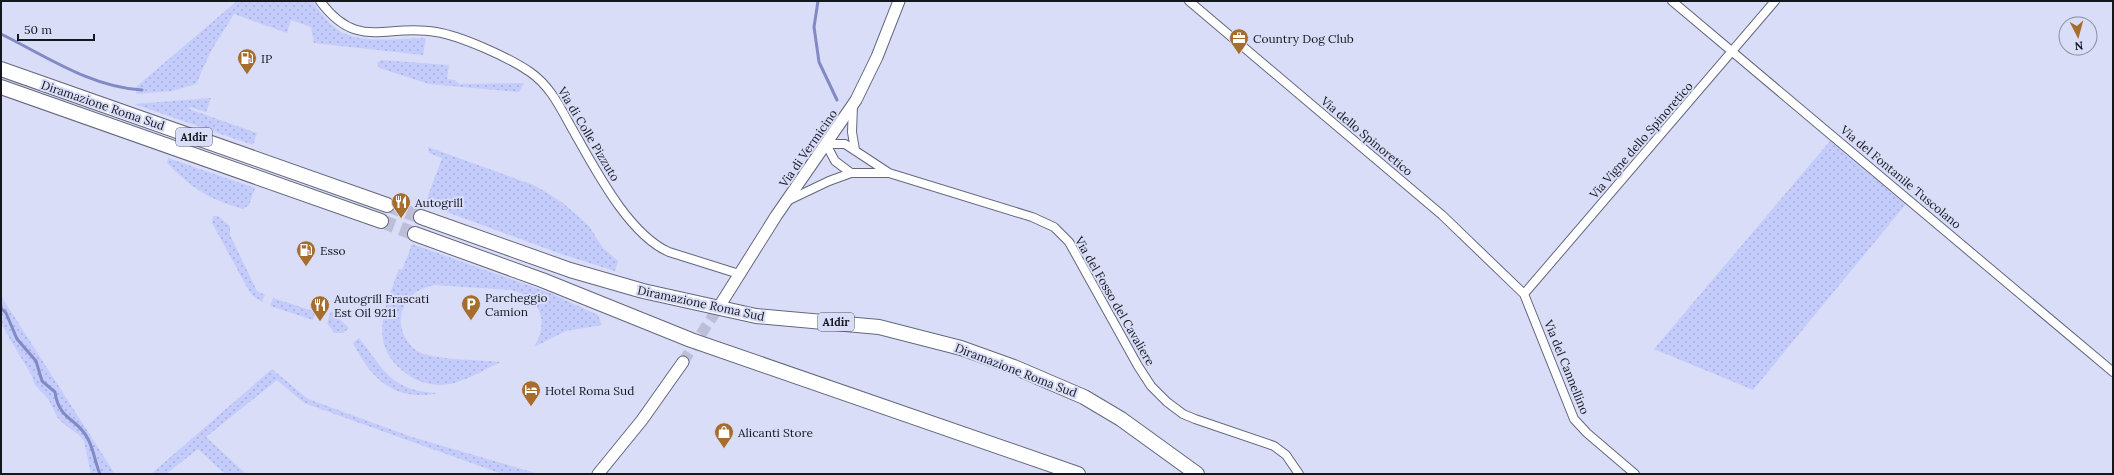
<svg xmlns="http://www.w3.org/2000/svg" width="2114" height="475" viewBox="0 0 2114 475" font-family="Lora,serif">
	<style>
		.grass { fill: url(#grass-dots) }
		.lines { fill: none; stroke-linecap: round; stroke-linejoin: round }
		.stream { stroke: #828ac5; stroke-width: 3 }
		.secondary-tunnel { stroke: #bcbfd7; stroke-width: 11; stroke-dasharray: 11 5.5; stroke-linecap: butt }
		.motorway-tunnel { stroke: #bcbfd7; stroke-width: 14; stroke-dasharray: 14 7; stroke-linecap: butt }
		.minor-casing { stroke: #64677e; stroke-width: 10 }
		.secondary-casing { stroke: #64677e; stroke-width: 13 }
		.motorway-casing { stroke: #64677e; stroke-width: 16 }
		.minor { stroke: #fff; stroke-width: 8 }
		.secondary { stroke: #fff; stroke-width: 11 }
		.motorway { stroke: #fff; stroke-width: 14 }
		.labels { text-anchor: middle; dominant-baseline: central; stroke-width: 4; stroke-linejoin: round; paint-order: stroke }
		.shield { fill: #d9ddf7; stroke: #505260; stroke-width: 1 }
		.shield-label { font-size: 11px; font-weight: bold; fill: #15171f }
		.poi-label { font-size: 12px; fill: #15171f; stroke: #d9ddf7; text-anchor: start }
		.street-label { font-size: 12px; fill: #15171f; stroke: #d9ddf7 }
	</style>
	<defs>
		<pattern id="grass-dots" width="8" height="8" patternUnits="userSpaceOnUse"><rect width="8" height="8" fill="#c4ccfc"/><path d="M2 2h.1M6 6h.1" fill="none" stroke="#a8aed8" stroke-width="1.8" stroke-linecap="round"/></pattern>
	</defs>
	<rect width="100%" height="100%" fill="#d9ddf7"/>
	<path class="grass" d="M237 1H312C320 11 327 22 337 29 357 45 401 38 426 38L423 55 314 43 311 27 291 20 287 33 234 14 211 51 196 84 172 91 136 94V87Z
		M381 60 449 65 447 79 455 80 459 84 524 83 519 92 429 84 379 68 377 63Z
		M211 98 206 112 190 107 189 109 257 133 253 145 134 104Z
		M1830 141 1906 204 1753 390 1654 349Z
		M428 147 536 186 563 203 589 226 603 248 618 261 615 271 561 254 425 204 442 158 429 153Z
		M168 158 255 188 249 205 243 209C208 199 192 188 167 163Z
		M213 216H218L230 226V235L257 291 265 295 262 302 253 296 248 289 212 223Z
		M412 244 550 293 598 315 602 325 566 331 534 347C550 321 540 297 511 290L435 285C420 288 408 294 403 309 400 316 400 323 402 330 405 340 412 349 421 353 440 360 480 360 501 362 485 369 468 380 450 384 436 387 418 383 407 374 366 345 385 308 399 269L402 270Z
		M1 296 115 474H91L84 441 79 435 64 424 57 417 49 400 35 385 32 376 1 324Z
		M273 298 316 312 313 320 270 306Z
		M331 311 349 328 343 333H334L327 323Z
		M359 338C385 371 391 391 438 393 395 402 372 380 353 343Z
		M272 369 308 399 412 437 539 474H502L304 403 277 380 206 437 246 474H225L198 449 166 474H151Z"/>
	<g class="lines">
		<path class="stream" d="M818 1 814 27 819 62 837 100
			M1 34C44 55 92 88 142 90
			M1 308 6 313 17 339 36 361 42 381 55 392C59 421 78 418 88 439 94 450 95 463 100 474"/>
		<path class="secondary-tunnel" d="M683 362 722 302"/>
		<path class="motorway-tunnel" d="M387 205 421 217
			M381 221 415 234"/>
		<defs>
			<path id="minor" d="M320 1C358 52 386 23 436 32 461 36 508 57 530 72 549 85 559 105 570 125 592 163 627 234 669 252L739 274
				M1189 1 1442 215 1524 294 1574 419 1587 433 1635 474
				M1672 1 2113 372
				M853 105 852 132 855 150
				M889 173H851L835 161 826 144H845L889 173 1032 217 1054 227 1069 242 1138 366 1151 386 1167 402 1183 414 1195 419 1274 446 1286 455 1299 474
				M787 201 829 181 851 173
				M1524 294 1775 1"/>
			<path id="secondary" d="M722 302 776 216 856 100 877 57 899 1
				M598 474 642 420 683 362"/>
			<path id="motorway" d="M1 69 387 205
				M1 87 381 221
				M421 217 570 270 643 291 756 316 879 327 961 348 1014 367 1084 397 1121 419 1197 474
				M415 234 542 280 691 340 1078 474"/>
		</defs>
		<use href="#minor" class="minor-casing"/>
		<use href="#secondary" class="secondary-casing"/>
		<use href="#motorway" class="motorway-casing"/>
		<use href="#minor" class="minor"/>
		<use href="#secondary" class="secondary"/>
		<use href="#motorway" class="motorway"/>
	</g>
	<defs>
		<symbol id="office-pin" viewBox="-11 -11 22 30"><path d="M0 17L-7.5 6A9.5 9.5 0 1 1 7.5 6Z" fill="#a66d2c" stroke="#d9ddf7"/><path d="M-6-3h4V-5.5h4V-3h4V5H-6ZM-1-4.5V-3h2v-1.5ZM-6 0V1H6V0Z" fill="#fff"/></symbol>
		<symbol id="fuel-pin" viewBox="-11 -11 22 30"><path d="M0 17L-7.5 6A9.5 9.5 0 1 1 7.5 6Z" fill="#a66d2c" stroke="#d9ddf7"/><path d="M-5.5-6h7V0h2V4h1.3V-2.5L3-4.5l.8-.8L6-3V5H2.5V1h-1V6h-7ZM-4.2-4.7v3.2H.2V-4.7Z" fill="#fff"/></symbol>
		<symbol id="restaurant-pin" viewBox="-11 -11 22 30"><path d="M0 17L-7.5 6A9.5 9.5 0 1 1 7.5 6Z" fill="#a66d2c" stroke="#d9ddf7"/><path d="M-5-6h1v4h1v-4h1v4h1v-4h1v5L-1.5 .5V6h-2V.5L-5-1ZM5-6V6H3V1.5H1.5Q1.5-4 5-6Z" fill="#fff"/></symbol>
		<symbol id="parking-pin" viewBox="-11 -11 22 30"><path d="M0 17L-7.5 6A9.5 9.5 0 1 1 7.5 6Z" fill="#a66d2c" stroke="#d9ddf7"/><path d="M-3.5-5.5H1a3.5 3.5 0 0 1 0 7H-1V5.5H-3.5ZM-1-3.4V-.6H.8a1.4 1.4 0 0 0 0-2.8Z" fill="#fff"/></symbol>
		<symbol id="hotel-pin" viewBox="-11 -11 22 30"><path d="M0 17L-7.5 6A9.5 9.5 0 1 1 7.5 6Z" fill="#a66d2c" stroke="#d9ddf7"/><path d="M-6-4.5h1.5V1H6V5H4.5V3h-9V5H-6ZM-4 0a1.8 1.8 0 1 1 3.6 0ZM.5 0V-2.5h3Q6-2.5 6 0Z" fill="#fff"/></symbol>
		<symbol id="shop-pin" viewBox="-11 -11 22 30"><path d="M0 17L-7.5 6A9.5 9.5 0 1 1 7.5 6Z" fill="#a66d2c" stroke="#d9ddf7"/><path d="M-5-2.5h2.3a2.7 3.5 0 0 1 5.4 0H5L5.5 6h-11ZM-1.5-2.5h3a1.5 2.3 0 0 0-3 0Z" fill="#fff"/></symbol>
	</defs>
	<g fill-rule="evenodd">
		<use href="#office-pin" x="1228" y="27" width="22" height="30"/>
		<use href="#fuel-pin" x="236" y="47" width="22" height="30"/>
		<use href="#restaurant-pin" x="390" y="191" width="22" height="30"/>
		<use href="#fuel-pin" x="295" y="239" width="22" height="30"/>
		<use href="#parking-pin" x="460" y="293" width="22" height="30"/>
		<use href="#restaurant-pin" x="309" y="294" width="22" height="30"/>
		<use href="#hotel-pin" x="520" y="379" width="22" height="30"/>
		<use href="#shop-pin" x="713" y="421" width="22" height="30"/>
	</g>
	<g class="labels">
		<g class="shield">
			<rect x="176" y="128" width="36" height="18" rx="3"/>
			<rect x="818" y="313" width="36" height="18" rx="3"/>
		</g>
		<g class="shield-label">
			<text x="194" y="137">A1dir</text>
			<text x="836" y="322">A1dir</text>
		</g>
		<g class="poi-label">
			<text x="1253" y="38">Country Dog Club</text>
			<text x="261" y="58">IP</text>
			<text x="415" y="202">Autogrill</text>
			<text x="320" y="250">Esso</text>
			<text x="485" y="297">Parcheggio<tspan x="485" dy="14">Camion</tspan></text>
			<text x="334" y="298">Autogrill Frascati<tspan x="334" dy="14">Est Oil 9211</tspan></text>
			<text x="545" y="390">Hotel Roma Sud</text>
			<text x="738" y="432">Alicanti Store</text>
		</g>
		<g class="street-label">
			<text transform="translate(103 105) rotate(19)">Diramazione Roma Sud</text>
			<text transform="translate(589 134) rotate(59)">Via di Colle Pizzuto</text>
			<text transform="translate(1367 136) rotate(40)">Via dello Spinoretico</text>
			<text transform="translate(1641 140) rotate(-49)">Via Vigne dello Spinoretico</text>
			<text transform="translate(808 148) rotate(-55)">Via di Vermicino</text>
			<text transform="translate(1901 177) rotate(40)">Via del Fontanile Tuscolano</text>
			<text transform="translate(1115 301) rotate(60)">Via del Fosso del Cavaliere</text>
			<text transform="translate(701 303) rotate(12)">Diramazione Roma Sud</text>
			<text transform="translate(1567 367) rotate(68)">Via del Cannellino</text>
			<text transform="translate(1016 370) rotate(21)">Diramazione Roma Sud</text>
		</g>
	</g>
	<rect width="2114" height="475" fill="none" stroke="#15171f" stroke-width="4"/>
	<g transform="translate(2078 36) rotate(174)"><circle r="19" fill="#d9ddf7" stroke="#8b8ea1"/>
	<path d="M0-3L7 15L0 10L-7 15Z" fill="#a66d2c"/>
	<text y="-6" font-size="11" font-weight="bold" text-anchor="middle" fill="#15171f">N</text>
	</g>
	<path d="M18 34v6h76v-6" fill="none" stroke="#15171f" stroke-width="2"/>
	<text x="24" y="34" font-size="12" fill="#15171f" stroke="#d9ddf7" stroke-width="3" paint-order="stroke">50 m</text>
</svg>
